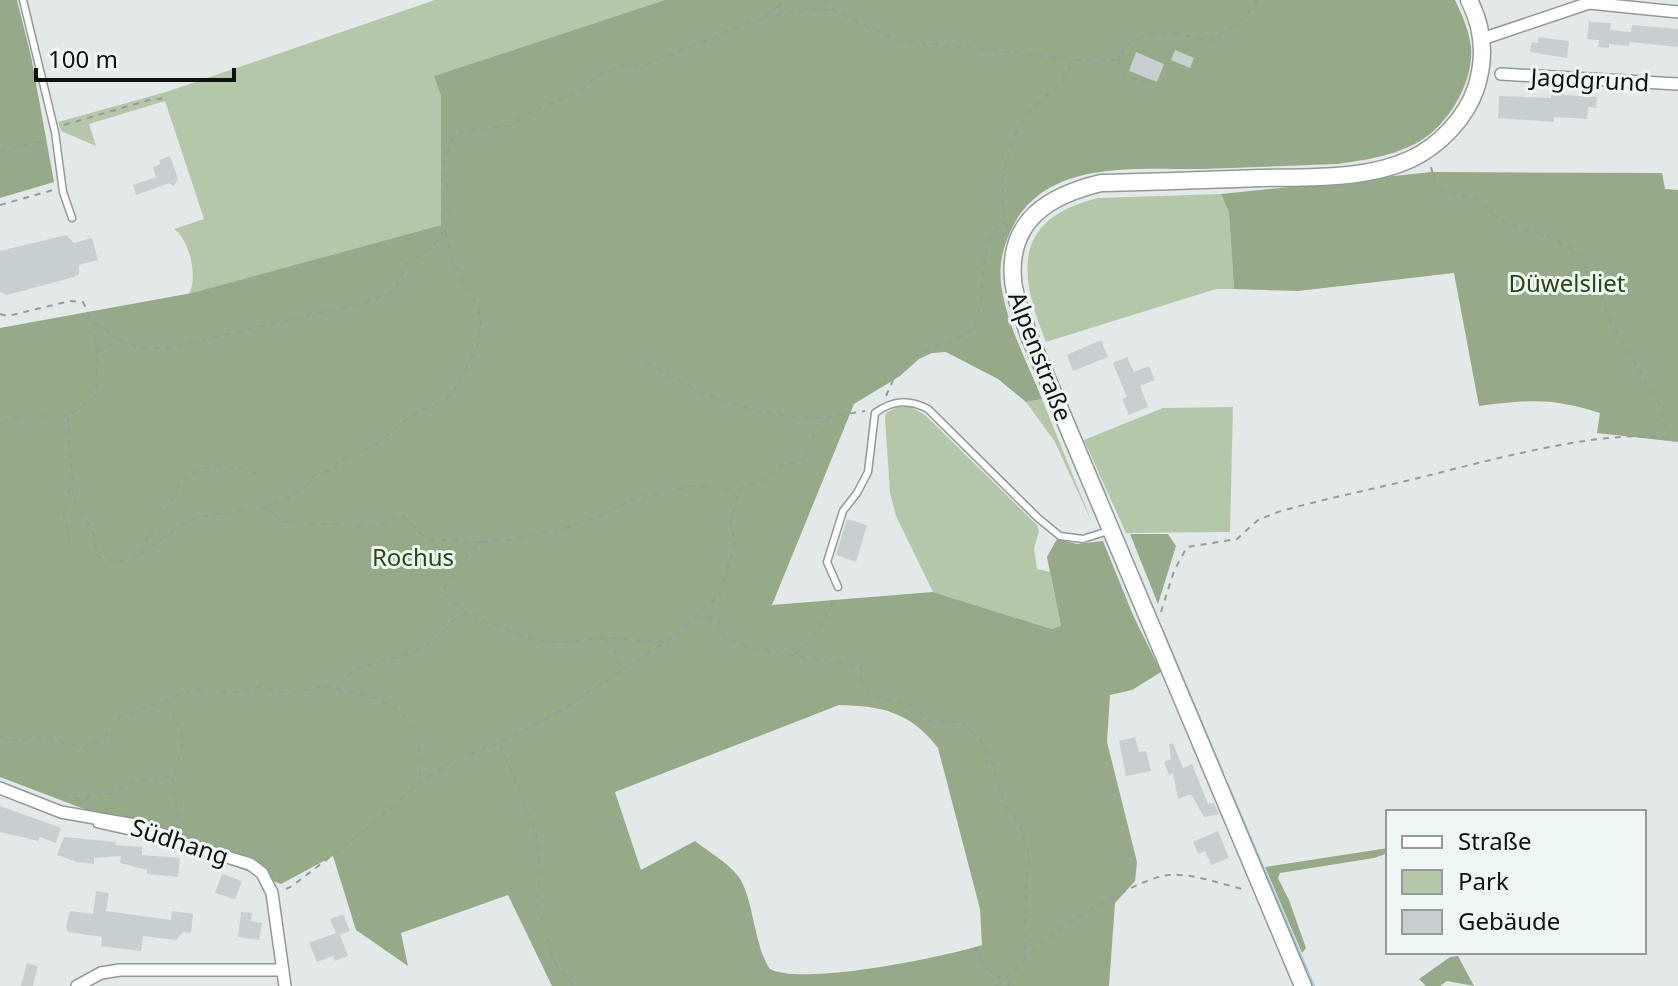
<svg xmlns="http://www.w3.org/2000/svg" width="1678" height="986" viewBox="0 0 1678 986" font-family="'Noto Sans',sans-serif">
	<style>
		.green { fill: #b5c7a9 }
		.forest { fill: #96aa87; fill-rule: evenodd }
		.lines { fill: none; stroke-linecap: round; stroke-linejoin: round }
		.stream { stroke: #a1cce1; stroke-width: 4 }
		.building { fill: #c7cfd0 }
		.lane-casing { stroke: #929998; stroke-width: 9 }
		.street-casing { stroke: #929998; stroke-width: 14 }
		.secondary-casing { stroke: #929998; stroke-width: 19 }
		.path { stroke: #979c9b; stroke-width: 2; stroke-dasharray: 6 6; stroke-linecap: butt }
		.lane { stroke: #fff; stroke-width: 6 }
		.street { stroke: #fff; stroke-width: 11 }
		.secondary { stroke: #fff; stroke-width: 16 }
		.labels { text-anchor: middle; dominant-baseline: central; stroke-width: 6; stroke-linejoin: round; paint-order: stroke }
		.street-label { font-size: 24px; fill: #0f1211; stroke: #eff7f5 }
		.park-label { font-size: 24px; fill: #2b4612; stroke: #eff7f5 }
	</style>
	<rect width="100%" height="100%" fill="#e2e9e8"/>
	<path class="green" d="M435 0H665L435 76 441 96V225L189 294C198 278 190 240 174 229L204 219 165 101 89 124 96 146 61 131 58 122 166 92Z
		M1221 194 1229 213 1234 289H1216L1046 342C1018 273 1012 219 1098 198Z
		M1042 399 1093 525 1055 442 1026 402Z
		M897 407H911L925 415 1037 525 1039 531 1034 549 1037 569 1050 572 1061 626 1052 629 933 592 896 516 890 493 885 418 886 413Z
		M1233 407 1230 532 1126 533 1084 440 1163 408Z"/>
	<path class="forest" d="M0 0H17L31 56 54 182 0 198Z
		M665 0H1455C1462 15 1469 30 1471 47 1474 81 1449 124 1420 141 1395 156 1365 160 1337 164 1292 166 1247 167 1202 169 1136 170 1045 158 1011 230 1002 249 998 269 1002 290 1008 327 1028 364 1042 399L1026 402 998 379 946 352 932 353 919 359 900 376 854 404 772 605 933 592 1052 629 1061 626 1047 557 1057 539 1077 544 1103 541 1133 615 1161 672 1132 690 1110 695 1107 742 1137 862 1135 881 1115 903 1109 986H552L508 895 401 933 408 966 356 930 333 856 281 884 0 777V328L192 293 441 225V96L434 76ZM839 705C883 706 910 712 938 748L980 909 982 945C940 958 801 986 770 969 755 950 753 895 738 876 728 863 709 852 695 841L641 870 615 792Z
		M1432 172 1662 173 1665 189 1678 190V442L1597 433 1600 413C1551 397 1529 400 1479 406L1454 273 1298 291 1234 289 1229 213 1221 194Z
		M1130 534H1168L1176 546 1158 604Z
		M1388 848V853L1374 858 1280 873 1278 878 1289 900 1306 948 1302 953 1265 867Z
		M1458 956 1474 986 1447 981 1440 986H1426L1419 979 1450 957Z"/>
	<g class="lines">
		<path class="stream" d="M1094 470 1105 495
			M1161 629 1222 773
			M1227 785 1313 986"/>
	</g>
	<path class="building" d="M1589 22 1611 23 1610 30 1631 32 1632 25 1678 29V47L1630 42 1629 46 1609 44V48L1598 47 1599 40 1587 39Z
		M1538 37 1569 41 1567 58 1530 52 1532 42 1538 43Z
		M1175 50 1194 58 1190 68 1171 60Z
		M1136 52 1164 64 1157 82 1129 71Z
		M1552 90 1564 91V95L1597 97 1596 108 1588 107 1587 119 1554 117V122L1498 118 1499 96 1551 98Z
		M170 156 178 179 174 186 169 183 136 195 133 185 156 177 153 167 160 164 159 160Z
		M66 235 74 243 92 238 98 260 79 265V274L74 277 7 295 0 292V251Z
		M1101 340 1108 357 1073 371 1067 355Z
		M1127 357 1134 372 1149 366 1155 380 1140 386 1148 407 1129 415 1122 399 1127 397 1113 363Z
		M847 519 867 525 856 562 836 555Z
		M1135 737 1139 752 1146 751 1151 771 1126 776 1119 741Z
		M1173 743 1183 768 1192 764 1208 804 1214 803 1219 814 1204 817 1191 794 1178 799 1173 773 1169 775 1164 762 1171 759 1169 744Z
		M0 806 61 828 56 843 40 837 38 841 0 832Z
		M1218 831 1229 858 1211 865 1205 851 1198 854 1193 842Z
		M64 837 116 842 115 845 142 847V855L180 858 178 877 147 874V870L120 863 121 856 94 858V864L77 862 57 855Z
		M222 874 242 881 235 899 215 893Z
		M96 891 109 893 106 911 171 920 172 911 193 914 191 933 183 932 176 940 143 936 141 951 101 946 102 937 68 932 66 927 70 911 93 914Z
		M241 912 252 913 251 921 262 923 259 940 238 937Z
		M343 914 350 931 340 935 348 956 335 961 333 956 317 962 309 943 336 933 330 919Z
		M27 963 38 966 33 986H21Z"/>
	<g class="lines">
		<defs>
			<path id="lane" d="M23 0 55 132 63 192 72 218
				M838 587 827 562 843 511 857 493 868 472 875 413C893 400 908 399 928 409L1038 518 1060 536 1083 539 1108 531
				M97 824 160 838"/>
			<path id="street" d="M1482 39 1589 3 1678 12
				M1501 74 1678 84
				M0 788 61 812 146 827 178 842 250 864 262 873 272 893 285 986
				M77 986 101 973 120 970H283"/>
			<path id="secondary" d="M1303 986 1028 333C1023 316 1014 297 1013 279 1008 219 1051 195 1101 183 1154 182 1207 180 1260 178 1309 177 1366 180 1411 159 1439 146 1466 118 1476 88 1486 57 1484 29 1469 0"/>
		</defs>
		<use href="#lane" class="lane-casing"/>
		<use href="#street" class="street-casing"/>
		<use href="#secondary" class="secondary-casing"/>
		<path class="path" d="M823 0 834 11 897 40 1097 62 1118 59
			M764 17 817 9 833 11
			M1148 83 1124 75 1118 59C1137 21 1176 34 1209 41L1242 21 1257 0
			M64 125 149 100 167 98
			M0 150 46 140
			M1431 167 1436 187 1443 191 1477 199 1494 215 1506 223 1546 236 1579 253 1602 295 1609 318 1661 408 1667 436
			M0 205 53 190
			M1007 229C997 191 1003 149 1026 116 1043 94 1064 89 1073 59
			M0 314 8 316 70 301 83 302C100 337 98 360 95 397L68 416H24L0 422
			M94 323 119 339
			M98 351 120 340 137 347 167 348 366 302 394 292 407 263 432 248 443 232
			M646 362 700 393 754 410 793 417 821 418 865 411
			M886 396 897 371 921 352 955 341 973 329 981 302 983 266 991 235 1005 222
			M68 416 73 497C84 524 95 522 97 555L102 559 118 561 134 558 183 524 199 517 264 507 288 498 306 486 314 476 333 469 341 460 376 444 413 414 444 401 454 390 477 347 481 323 478 307 454 264 445 231 449 201 444 161 453 138 462 132 512 125 528 113 579 92 596 77 617 67 648 64 763 17 788 0
			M265 508 285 522 376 526 402 515 426 539 482 542
			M69 541 63 509 70 488
			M141 553C146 533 160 522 170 504 173 499 174 492 178 487 199 460 230 464 259 474
			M1161 612 1174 571 1187 547 1237 539 1258 520 1278 512C1323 499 1369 490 1414 479 1481 463 1614 424 1678 440
			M467 613 445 596 444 588 473 548 483 542 516 539 566 528 605 514 631 500 667 491 698 485 729 490 739 488
			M695 619 710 617 718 620C719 624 719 629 722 633 734 652 834 659 861 667V680L871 695 914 706 929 721 961 722 980 739 991 761 1006 807 1019 823 1028 850 1029 866 1026 881 1025 961
			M606 639 613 647 621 672
			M795 654C815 638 825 622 834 598
			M324 687C358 692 406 700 417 739 420 753 420 769 420 783
			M167 699 182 735V748L172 778 179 828
			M0 736 11 740 49 738 84 748 104 738 119 718 193 690 237 692 259 687 291 694 341 682 358 668 415 652 437 639 457 616 468 614 536 641 565 642 609 638 666 642
			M500 744 536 831 541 876 536 902 548 940 555 963 574 986
			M51 794 58 793 83 800 96 792 110 794 135 782 166 776 172 778
			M286 889 292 886 368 828 417 785 453 760 500 743 557 713 676 635 720 594 735 543 730 521 740 488 770 477 775 468 803 460 821 418
			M975 947 985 967 1004 981
			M996 986C1017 972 1030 951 1050 936 1074 919 1141 877 1169 875 1194 873 1223 885 1247 890
			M1008 986 1010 978"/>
		<use href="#lane" class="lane"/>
		<use href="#street" class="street"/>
		<use href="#secondary" class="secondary"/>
	</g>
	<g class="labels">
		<g class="street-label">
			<text transform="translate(1590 79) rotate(3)">Jagdgrund</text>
			<text transform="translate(1041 356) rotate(69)">Alpenstraße</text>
			<text transform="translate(180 841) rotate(18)">Südhang</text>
		</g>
		<g class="park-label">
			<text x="1567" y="282">Düwelsliet</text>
			<text x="413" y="556">Rochus</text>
		</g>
	</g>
	<rect x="1386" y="810" width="260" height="144" fill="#eff7f5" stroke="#959b9a" stroke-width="2"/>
	<rect x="1402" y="836" width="40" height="12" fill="#ffffff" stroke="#959b9a" stroke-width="2"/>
	<text x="1458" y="850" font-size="24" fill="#0f1211">Straße</text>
	<rect x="1402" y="870" width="40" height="24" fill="#b5c7a9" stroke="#959b9a" stroke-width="2"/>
	<text x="1458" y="890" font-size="24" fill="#0f1211">Park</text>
	<rect x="1402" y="910" width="40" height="24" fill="#c7cfd0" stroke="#959b9a" stroke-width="2"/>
	<text x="1458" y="930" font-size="24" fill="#0f1211">Gebäude</text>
	<path d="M36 68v12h198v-12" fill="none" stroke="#0f1211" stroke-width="4"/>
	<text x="48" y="68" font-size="24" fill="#0f1211" stroke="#eff7f5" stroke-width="6" paint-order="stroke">100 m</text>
</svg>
